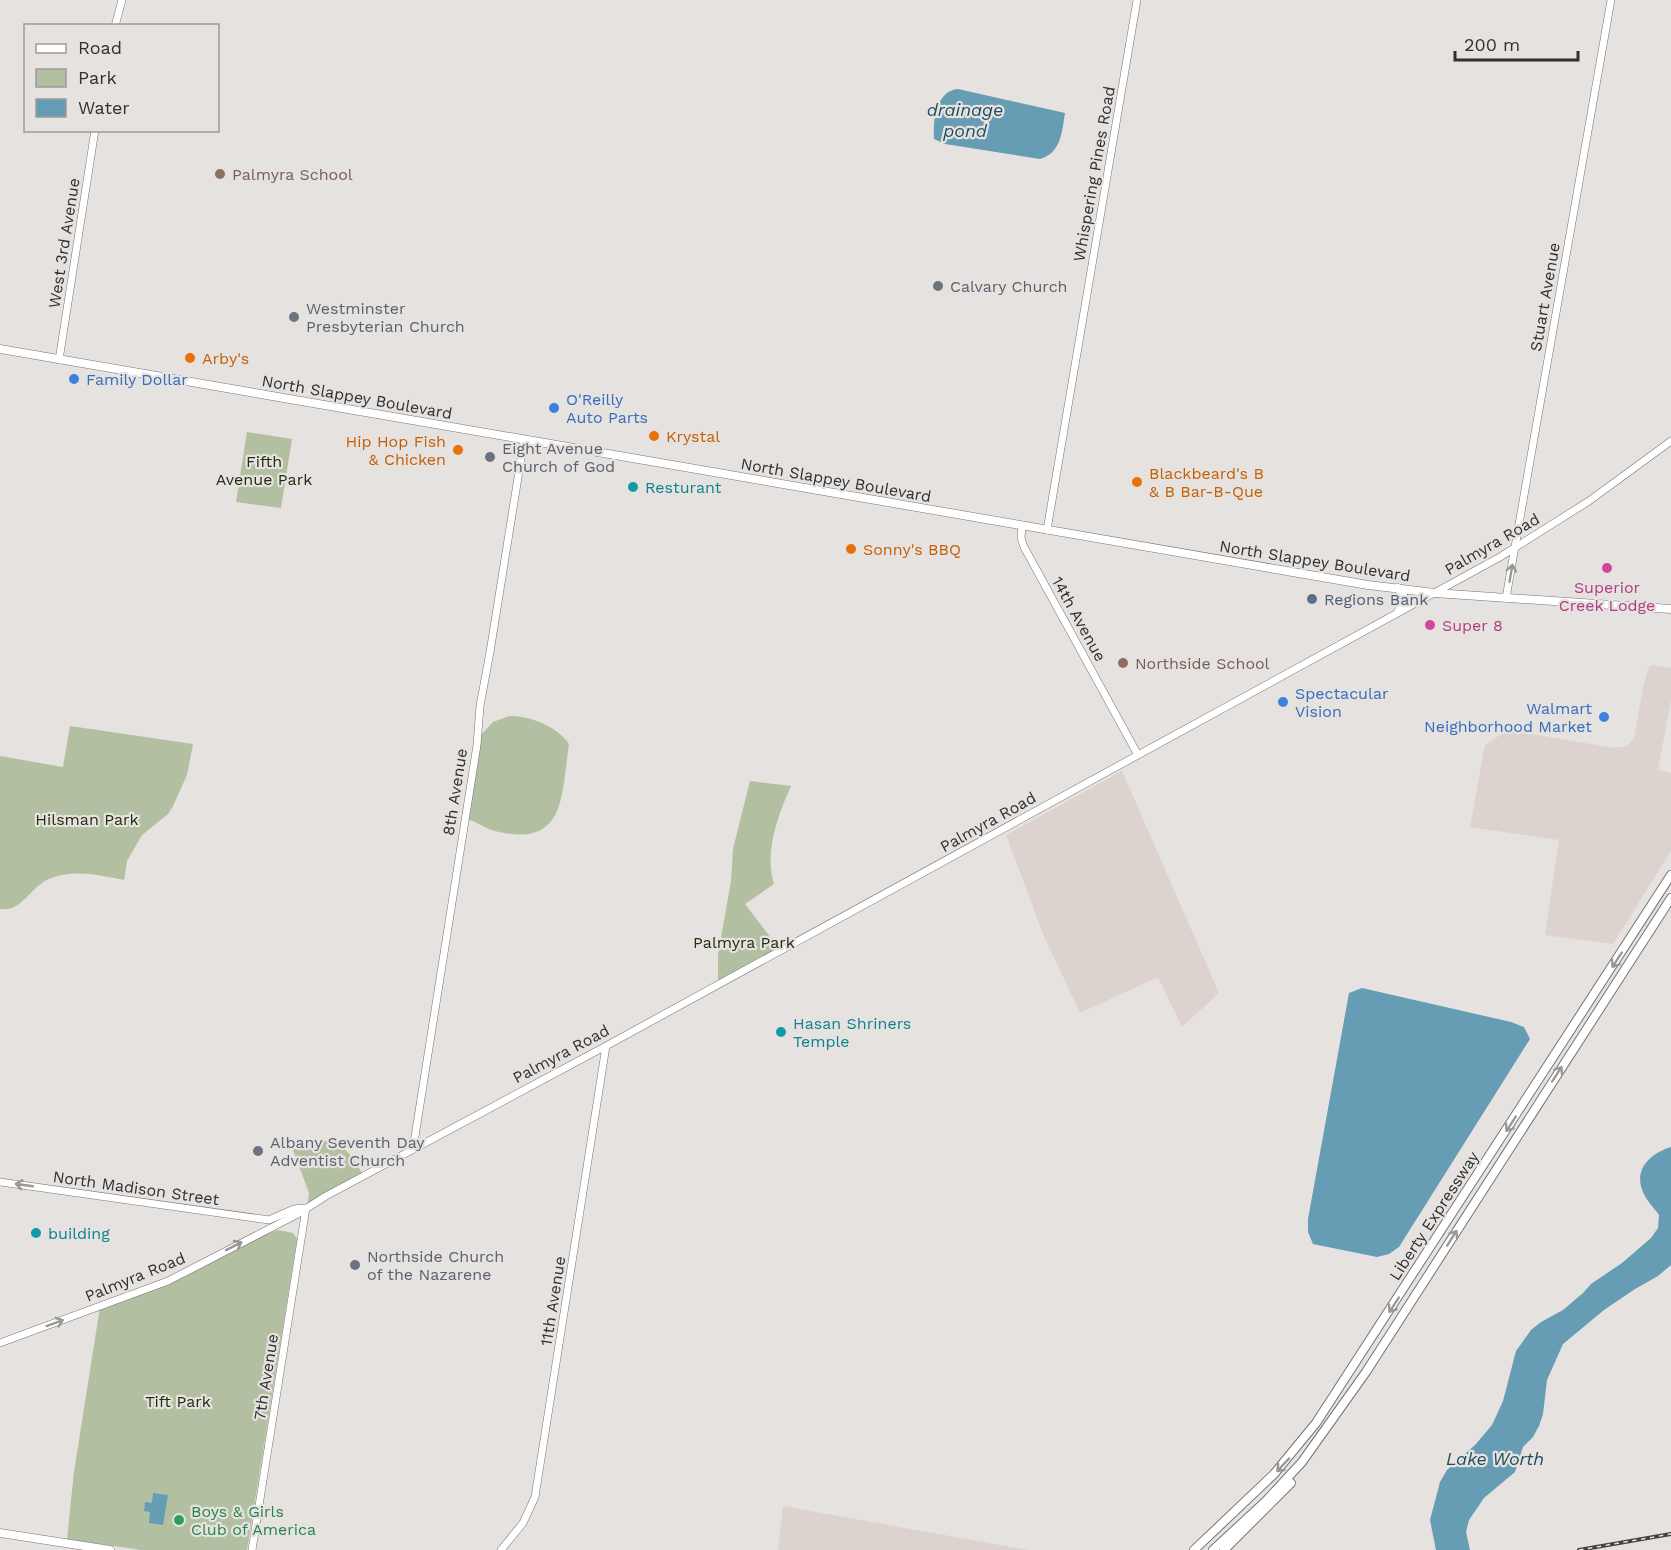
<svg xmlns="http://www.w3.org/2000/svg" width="1671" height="1550" viewBox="0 0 1671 1550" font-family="'Work Sans',sans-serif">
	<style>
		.built { fill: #ddd3ce }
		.green { fill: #b2bfa0 }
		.water { fill: #669db4 }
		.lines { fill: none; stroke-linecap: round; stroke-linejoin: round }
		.secondary-casing { stroke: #767372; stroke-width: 8 }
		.primary-casing { stroke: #767372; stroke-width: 9 }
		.highway-casing { stroke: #767372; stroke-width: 10 }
		.secondary { stroke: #fff; stroke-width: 7 }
		.primary { stroke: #fff; stroke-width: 8 }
		.highway { stroke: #fff; stroke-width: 8 }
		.rail-casing { stroke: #444241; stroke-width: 4 }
		.rail { stroke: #e5e2e0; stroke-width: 1.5; stroke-dasharray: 4.5; stroke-linecap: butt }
		.oneway { stroke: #989897 }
		.education-dot { fill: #8d6e63; stroke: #e5e2e0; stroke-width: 2 }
		.worship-dot { fill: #6b7280; stroke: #e5e2e0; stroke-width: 2 }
		.food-dot { fill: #e8710a; stroke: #e5e2e0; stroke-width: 2 }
		.shop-dot { fill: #3f7fe0; stroke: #e5e2e0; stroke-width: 2 }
		.culture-dot { fill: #0f9aa8; stroke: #e5e2e0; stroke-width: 2 }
		.hotel-dot { fill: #d1479c; stroke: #e5e2e0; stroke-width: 2 }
		.service-dot { fill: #5c6f8a; stroke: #e5e2e0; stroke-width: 2 }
		.leisure-dot { fill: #2e9e5b; stroke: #e5e2e0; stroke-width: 2 }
		.labels { text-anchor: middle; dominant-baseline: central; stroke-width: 4.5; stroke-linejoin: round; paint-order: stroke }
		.education-label { font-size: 16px; fill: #785e54; stroke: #e5e2e0; text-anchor: start }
		.street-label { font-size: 16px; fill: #31302f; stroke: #e5e2e0 }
		.worship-label { font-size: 16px; fill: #5b616d; stroke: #e5e2e0; text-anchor: start }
		.food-label { font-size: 16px; fill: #c56008; stroke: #e5e2e0; text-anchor: start }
		.shop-label { font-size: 16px; fill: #366cbe; stroke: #e5e2e0; text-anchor: start }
		.park-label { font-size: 16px; fill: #222e0b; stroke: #e5e2e0 }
		.culture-label { font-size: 16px; fill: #0d838f; stroke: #e5e2e0; text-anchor: start }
		.hotel-label { font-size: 16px; fill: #b23c85; stroke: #e5e2e0 }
		.service-label { font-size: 16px; fill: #4e5e75; stroke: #e5e2e0; text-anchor: start }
		.leisure-label { font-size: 16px; fill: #27864d; stroke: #e5e2e0; text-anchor: start }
		.water-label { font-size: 18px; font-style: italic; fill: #1e4c5e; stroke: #e5e2e0 }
	</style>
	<rect width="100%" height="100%" fill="#e5e2e0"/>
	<path class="built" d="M1652 665 1671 668V700L1658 770 1671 773V851L1613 944 1545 935 1559 840 1470 827 1485 745 1508 730 1614 748 1627 746 1634 738 1643 688 1648 668Z
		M1122 771 1219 993 1182 1027 1158 977 1080 1013 1043 934 1006 835Z
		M783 1506 1028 1550H778Z"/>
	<path class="green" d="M247 432 292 439 281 508 236 502Z
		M509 716C530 716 557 726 569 744 561 795 567 849 495 831 484 828 477 821 465 819L479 737 493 722Z
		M70 726 193 744 187 775 173 806 168 814 142 835 127 861 124 880C99 875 69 868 45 881 29 890 21 912 0 909V756L63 767Z
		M750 781 791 786C778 815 764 852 774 884L745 904 780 950 718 985V955L731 881 733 849Z
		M316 1140C345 1141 350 1154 364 1176L307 1207 309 1193 292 1147Z
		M278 1230 293 1233 297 1239 247 1550H141L67 1539 74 1472 100 1307 169 1281 239 1244Z"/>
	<path class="water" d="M958 89 1065 113C1062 132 1061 153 1040 159L945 144 934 139C933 120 936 91 958 89Z
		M1362 988 1511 1022 1524 1027 1530 1039 1399 1247 1389 1254 1377 1257 1313 1244 1308 1232V1219L1349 993Z
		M1671 1147V1265L1658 1276 1635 1289 1604 1310 1563 1344 1547 1380 1543 1414 1539 1426 1533 1437 1523 1447 1515 1472 1484 1498 1469 1520 1466 1532 1470 1550H1436L1430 1520 1440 1482 1447 1470 1475 1445 1492 1425 1503 1401 1516 1351 1531 1330 1541 1322 1563 1310 1583 1293 1591 1284 1622 1263 1651 1238 1658 1228 1659 1215C1654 1208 1646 1200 1643 1192 1633 1169 1651 1153 1671 1147Z
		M153 1493 168 1495 163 1525 149 1523 150 1512 144 1511 145 1502 152 1503Z"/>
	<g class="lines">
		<defs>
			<path id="secondary" d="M115 26 122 0
				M59 360 95 130
				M1022 526 1021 538 1024 547 1138 755
				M1047 530 1137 0
				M1506 598 1611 0
				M413 1149 477 745 480 706 490 652 524 440
				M0 1182 269 1220 294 1209 304 1208
				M0 1343 168 1281 296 1215 326 1196 606 1046 1500 557 1589 501 1671 441
				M252 1550 306 1208
				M501 1550 523 1523 535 1497 606 1046"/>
			<path id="primary" d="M0 349 1368 585 1435 593 1671 609
				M1398 588 1403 594 1404 603 1398 612
				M0 1533 110 1550"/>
			<path id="highway" d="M1194 1550 1274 1474 1316 1423 1671 875
				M1213 1550 1266 1501 1302 1462 1366 1372 1671 898
				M1224 1550 1291 1483"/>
		</defs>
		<use href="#secondary" class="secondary-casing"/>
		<use href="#primary" class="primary-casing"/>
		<use href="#highway" class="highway-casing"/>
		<use href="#secondary" class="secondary"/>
		<use href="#primary" class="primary"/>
		<use href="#highway" class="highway"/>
		<defs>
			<path id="rail" d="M1579 1550 1671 1534"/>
		</defs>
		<use href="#rail" class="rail-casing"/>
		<use href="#rail" class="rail"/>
	</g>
	<defs><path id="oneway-shaft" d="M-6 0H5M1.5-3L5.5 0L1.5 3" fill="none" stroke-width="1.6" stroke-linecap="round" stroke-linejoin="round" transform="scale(1.5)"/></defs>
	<g class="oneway">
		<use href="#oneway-shaft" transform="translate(1511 573) rotate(-80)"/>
		<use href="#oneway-shaft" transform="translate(1617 960) rotate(123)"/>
		<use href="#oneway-shaft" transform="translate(1557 1074) rotate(-57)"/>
		<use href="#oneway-shaft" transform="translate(1511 1124) rotate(123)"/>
		<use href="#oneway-shaft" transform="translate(24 1185) rotate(-172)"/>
		<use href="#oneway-shaft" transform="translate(1452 1238) rotate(-57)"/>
		<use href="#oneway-shaft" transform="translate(234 1246) rotate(-27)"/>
		<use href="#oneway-shaft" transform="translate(1394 1305) rotate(123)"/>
		<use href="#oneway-shaft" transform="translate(55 1323) rotate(-20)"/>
		<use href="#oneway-shaft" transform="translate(1283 1465) rotate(133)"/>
	</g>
	<g class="education-dot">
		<circle cx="220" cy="174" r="6"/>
		<circle cx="1123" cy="663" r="6"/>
	</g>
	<g class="worship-dot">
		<circle cx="938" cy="286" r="6"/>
		<circle cx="294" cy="317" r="6"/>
		<circle cx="490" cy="457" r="6"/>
		<circle cx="258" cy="1151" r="6"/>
		<circle cx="355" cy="1265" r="6"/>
	</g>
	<g class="food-dot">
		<circle cx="190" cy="358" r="6"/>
		<circle cx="654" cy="436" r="6"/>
		<circle cx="458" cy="450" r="6"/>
		<circle cx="1137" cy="482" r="6"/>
		<circle cx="851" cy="549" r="6"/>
	</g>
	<g class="shop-dot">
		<circle cx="74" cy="379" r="6"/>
		<circle cx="554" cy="408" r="6"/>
		<circle cx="1283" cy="702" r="6"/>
		<circle cx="1604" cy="717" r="6"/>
	</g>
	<g class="culture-dot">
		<circle cx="633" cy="487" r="6"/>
		<circle cx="781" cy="1032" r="6"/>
		<circle cx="36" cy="1233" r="6"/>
	</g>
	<g class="hotel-dot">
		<circle cx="1607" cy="568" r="6"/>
		<circle cx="1430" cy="625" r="6"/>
	</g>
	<circle class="service-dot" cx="1312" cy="599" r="6"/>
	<circle class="leisure-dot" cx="179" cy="1520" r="6"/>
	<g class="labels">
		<g class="education-label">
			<text x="232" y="174">Palmyra School</text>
			<text x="1135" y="663">Northside School</text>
		</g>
		<g class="street-label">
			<text transform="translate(1094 174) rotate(-80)">Whispering Pines Road</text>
			<text transform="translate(64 243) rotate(-81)">West 3rd Avenue</text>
			<text transform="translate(1545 297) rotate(-80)">Stuart Avenue</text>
			<text transform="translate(357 397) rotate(10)">North Slappey Boulevard</text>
			<text transform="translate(836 480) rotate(10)">North Slappey Boulevard</text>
			<text transform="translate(1492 544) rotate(-30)">Palmyra Road</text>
			<text transform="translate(1315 561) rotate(9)">North Slappey Boulevard</text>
			<text transform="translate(1079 619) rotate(61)">14th Avenue</text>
			<text transform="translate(455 792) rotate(-81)">8th Avenue</text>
			<text transform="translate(988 822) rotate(-29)">Palmyra Road</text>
			<text transform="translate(561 1054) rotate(-28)">Palmyra Road</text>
			<text transform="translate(136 1188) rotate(8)">North Madison Street</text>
			<text transform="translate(1434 1216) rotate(-57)">Liberty Expressway</text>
			<text transform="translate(135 1277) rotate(-22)">Palmyra Road</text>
			<text transform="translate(553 1301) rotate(-81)">11th Avenue</text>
			<text transform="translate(266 1377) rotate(-81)">7th Avenue</text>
		</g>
		<g class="worship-label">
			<text x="950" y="286">Calvary Church</text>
			<text x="306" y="308">Westminster<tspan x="306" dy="18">Presbyterian Church</tspan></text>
			<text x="502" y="448">Eight Avenue<tspan x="502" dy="18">Church of God</tspan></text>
			<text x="270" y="1142">Albany Seventh Day<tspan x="270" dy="18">Adventist Church</tspan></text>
			<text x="367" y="1256">Northside Church<tspan x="367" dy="18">of the Nazarene</tspan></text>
		</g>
		<g class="food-label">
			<text x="202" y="358">Arby's</text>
			<text x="666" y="436">Krystal</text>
			<text x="446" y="441" text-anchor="end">Hip Hop Fish<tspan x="446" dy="18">&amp; Chicken</tspan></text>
			<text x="1149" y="473">Blackbeard's B<tspan x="1149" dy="18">&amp; B Bar-B-Que</tspan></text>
			<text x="863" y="549">Sonny's BBQ</text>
		</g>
		<g class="shop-label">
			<text x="86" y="379">Family Dollar</text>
			<text x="566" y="399">O'Reilly<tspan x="566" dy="18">Auto Parts</tspan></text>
			<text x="1295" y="693">Spectacular<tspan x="1295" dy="18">Vision</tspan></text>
			<text x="1592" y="708" text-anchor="end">Walmart<tspan x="1592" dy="18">Neighborhood Market</tspan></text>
		</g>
		<g class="park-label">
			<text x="264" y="461">Fifth<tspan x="264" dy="18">Avenue Park</tspan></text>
			<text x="87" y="819">Hilsman Park</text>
			<text x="744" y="942">Palmyra Park</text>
			<text x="178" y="1401">Tift Park</text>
		</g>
		<g class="culture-label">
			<text x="645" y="487">Resturant</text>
			<text x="793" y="1023">Hasan Shriners<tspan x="793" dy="18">Temple</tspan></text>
			<text x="48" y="1233">building</text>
		</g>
		<g class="hotel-label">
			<text x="1607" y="587">Superior<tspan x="1607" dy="18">Creek Lodge</tspan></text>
			<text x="1442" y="625" text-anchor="start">Super 8</text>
		</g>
		<g class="service-label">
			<text x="1324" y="599">Regions Bank</text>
		</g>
		<g class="leisure-label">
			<text x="191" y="1511">Boys &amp; Girls<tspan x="191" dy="18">Club of America</tspan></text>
		</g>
		<g class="water-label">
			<text x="965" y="109">drainage<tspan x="965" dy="21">pond</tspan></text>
			<text x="1495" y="1458">Lake Worth</text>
		</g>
	</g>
	<rect x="24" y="24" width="195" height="108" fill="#e5e2e0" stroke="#9d9b99" stroke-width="1.5"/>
	<rect x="36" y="44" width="30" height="9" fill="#ffffff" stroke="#9d9b99" stroke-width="1.5"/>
	<text x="78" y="54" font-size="18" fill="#31302f">Road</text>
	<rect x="36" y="69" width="30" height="18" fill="#b2bfa0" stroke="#9d9b99" stroke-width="1.5"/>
	<text x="78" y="84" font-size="18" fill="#31302f">Park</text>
	<rect x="36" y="99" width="30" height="18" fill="#669db4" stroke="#9d9b99" stroke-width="1.5"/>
	<text x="78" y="114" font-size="18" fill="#31302f">Water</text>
	<path d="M1455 51v9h123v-9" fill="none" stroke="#31302f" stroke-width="3"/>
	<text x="1464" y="51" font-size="18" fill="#31302f" stroke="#e5e2e0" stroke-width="4.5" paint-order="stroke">200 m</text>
</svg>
